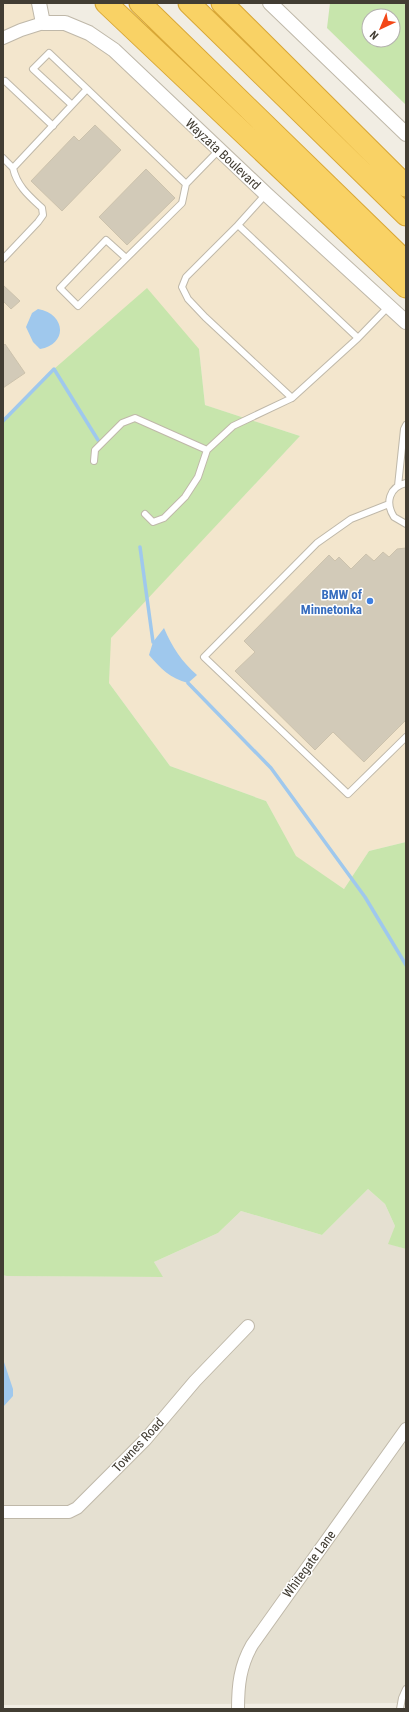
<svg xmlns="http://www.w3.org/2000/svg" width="409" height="1712" viewBox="0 0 409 1712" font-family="'Roboto Condensed',sans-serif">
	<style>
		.residential { fill: #e5e0d1 }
		.commercial { fill: #f3e6cd }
		.green { fill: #c7e5ac; fill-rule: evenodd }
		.water { fill: #9fc8ed }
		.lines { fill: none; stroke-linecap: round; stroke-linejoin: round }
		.stream { stroke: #9fc8ed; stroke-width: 3.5 }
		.building { fill: #d2cab8; stroke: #ccc2ac }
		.service-casing { stroke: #bfb8a9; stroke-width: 8 }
		.minor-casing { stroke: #bfb8a9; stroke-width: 14 }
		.tertiary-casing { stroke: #bfb8a9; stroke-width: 16 }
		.motorway-casing { stroke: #d8a736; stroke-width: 23 }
		.service { stroke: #fff; stroke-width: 6 }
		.minor { stroke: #fff; stroke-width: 12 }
		.tertiary { stroke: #fff; stroke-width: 14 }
		.motorway { stroke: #f9d265; stroke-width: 21 }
		.shop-dot { fill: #3f7fe0; stroke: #fff; stroke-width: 1.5 }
		.labels { text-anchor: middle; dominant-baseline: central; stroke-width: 3; stroke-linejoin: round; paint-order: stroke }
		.street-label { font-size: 13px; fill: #423d33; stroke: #fff }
		.shop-label { font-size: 13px; font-weight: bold; fill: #366cbe; stroke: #fff; text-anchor: end }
	</style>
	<rect width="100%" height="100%" fill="#f1ede3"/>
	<path class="residential" d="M368 1189 385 1204 395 1226 390 1244 406 1249V1703L3 1705V1269L21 1276 162 1277 154 1262 218 1233 241 1211 322 1235Z"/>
	<path class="commercial" d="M3 3H39L43 23 89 33 406 322V842L369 851 344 889 296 857 266 801 170 766 109 683 110 638 300 436 205 405 199 349 54 369 3 421Z"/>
	<path class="green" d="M330 3H406V105L327 28ZM369 16H393V40H369Z
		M147 288 199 349 205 405 300 436 111 638 109 683 170 766 266 801 296 856 344 889 369 851 406 842V1249L388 1244 395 1226 385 1204 368 1189 322 1235 241 1211 218 1233 154 1262 163 1277 7 1276 3 1275V421L54 369Z"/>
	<path class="water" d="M38 309C66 314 68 344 40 349L33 342 26 327 32 313Z
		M164 628C172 647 182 662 197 675L188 683C170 678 161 669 149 655L153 642Z
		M3 1359 13 1389V1396L3 1407Z"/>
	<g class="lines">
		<path class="stream" d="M3 421 54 369 98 440
			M140 547 153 642
			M188 683 271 768 365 897 406 965"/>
	</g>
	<path class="building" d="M95 125 121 150 62 211 31 181 74 136 79 141Z
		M146 169 175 198 127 245 99 217Z
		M3 285 20 301 11 309 3 301Z
		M5 344 25 373 3 388V346Z
		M406 548V720L364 762 333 732 315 750 235 671 255 652 244 641 329 555 335 561 339 557 351 569 366 554 374 561 383 552 389 557 397 549Z"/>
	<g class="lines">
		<defs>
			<path id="service" d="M5 81 53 126
				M72 105 33 69 49 53 87 89
				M3 158 13 168 87 89 186 184 219 150
				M266 194 238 225 358 338
				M238 225 186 277 182 287 188 299 205 317 292 398
				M126 258 106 240 60 288 78 306 182 203 186 184
				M3 259 38 222 43 215 42 208C29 196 17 186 13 168
				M94 461 95 450 122 423 135 418 207 450
				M406 483C389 487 385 503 394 517L406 524
				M398 486 404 429 406 425
				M389 504 351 519 317 543 204 657 348 794 406 737
				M145 514 153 522 164 518 185 497 198 477 207 450 233 426 292 398 358 338 389 306
				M400 1709 402 1698 406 1689"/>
			<path id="minor" d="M3 38 21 30 43 23
				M3 1512H69L77 1508 145 1440 195 1381 248 1326
				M238 1709C238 1685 240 1666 252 1645L406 1429"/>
			<path id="tertiary" d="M39 3 43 23H65L89 33 114 50 266 194 406 322
				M270 3 406 134"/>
			<path id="motorway" d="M106 3 406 287
				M140 3 406 262
				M189 3 406 215
				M222 3 406 186"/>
		</defs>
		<use href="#service" class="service-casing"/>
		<use href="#minor" class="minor-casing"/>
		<use href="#tertiary" class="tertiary-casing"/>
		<use href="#motorway" class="motorway-casing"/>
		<use href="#service" class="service"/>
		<use href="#minor" class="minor"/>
		<use href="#tertiary" class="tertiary"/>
		<use href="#motorway" class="motorway"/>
	</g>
	<circle class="shop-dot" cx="370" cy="601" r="4"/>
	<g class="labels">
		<g class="street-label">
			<text transform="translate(223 154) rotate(43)">Wayzata Boulevard</text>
			<text transform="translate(138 1445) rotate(-47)">Townes Road</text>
			<text transform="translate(309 1564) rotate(-54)">Whitegate Lane</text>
		</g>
		<g class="shop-label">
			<text x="362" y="594">BMW of<tspan x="362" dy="15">Minnetonka</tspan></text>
		</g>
	</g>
	<rect width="409" height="1712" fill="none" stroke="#423d33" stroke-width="8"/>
	<g transform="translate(381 28) rotate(224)"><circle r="19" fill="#ffffff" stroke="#b3b1ad"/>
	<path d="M0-3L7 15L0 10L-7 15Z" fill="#f34717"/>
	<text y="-6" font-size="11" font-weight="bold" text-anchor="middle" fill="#423d33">N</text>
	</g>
</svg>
